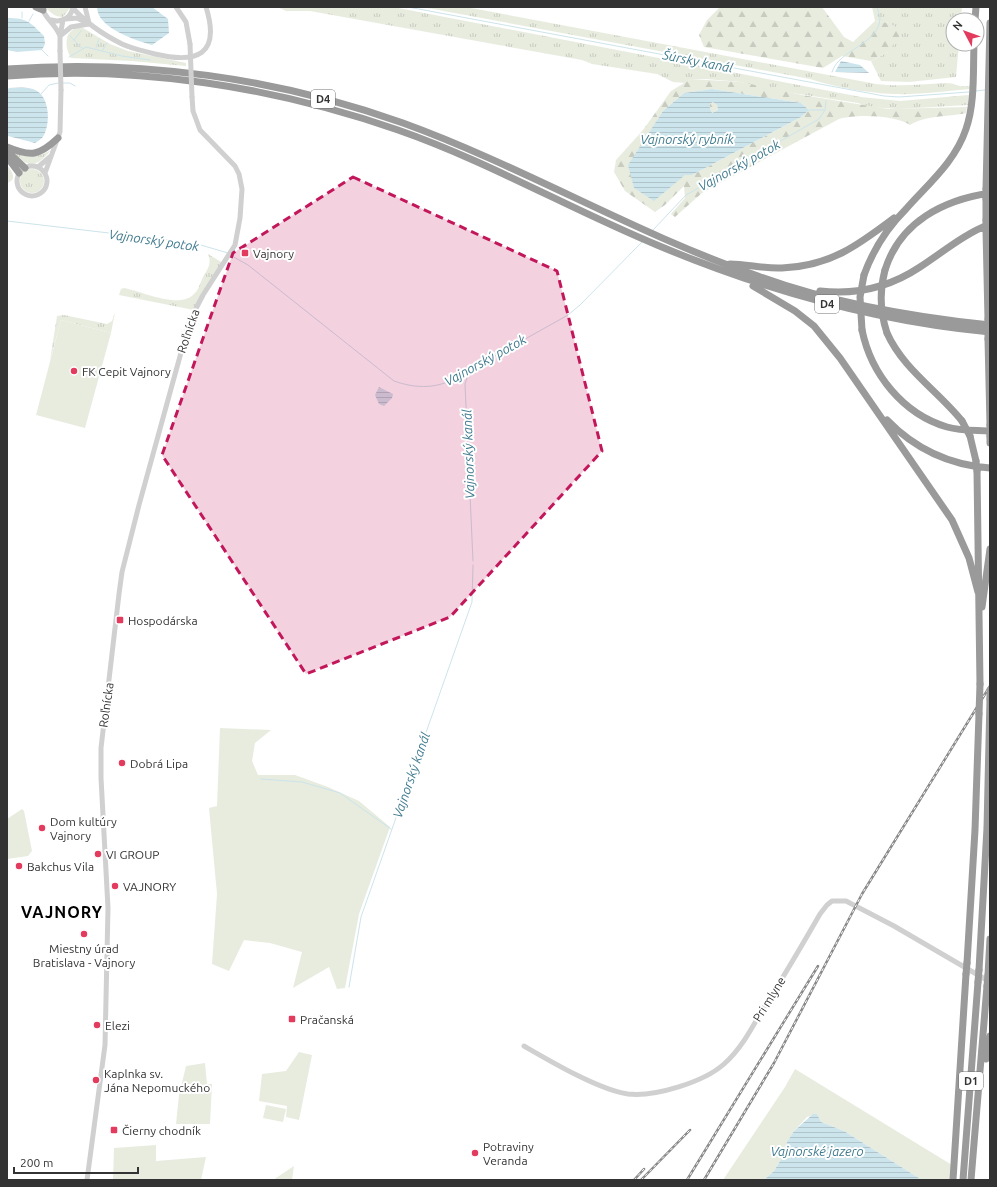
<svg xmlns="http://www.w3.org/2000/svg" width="997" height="1187" viewBox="0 0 997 1187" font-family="Ubuntu,sans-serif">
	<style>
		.grass { fill: url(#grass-tufts) }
		.forest { fill: url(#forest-firs); fill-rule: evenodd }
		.green { fill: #e7ecdf }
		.water { fill: url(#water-rules); fill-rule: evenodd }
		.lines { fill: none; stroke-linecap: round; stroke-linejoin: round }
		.stream { stroke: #cce4eb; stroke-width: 1 }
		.tertiary { stroke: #d0d0d0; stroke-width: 5 }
		.motorway { stroke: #9a9a9a; stroke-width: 7 }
		.rail-casing { stroke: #888; stroke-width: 2.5 }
		.rail { stroke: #fff; stroke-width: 1; stroke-dasharray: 3; stroke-linecap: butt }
		.tertiary-bridge { stroke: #d0d0d0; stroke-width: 5 }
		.motorway-bridge { stroke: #9a9a9a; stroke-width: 7 }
		.marked { fill: #c2185b; fill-opacity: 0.2; stroke: #c2185b; stroke-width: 3; stroke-dasharray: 8 5; stroke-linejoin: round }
		.poi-dot { fill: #e33b5e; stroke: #fff; stroke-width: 1.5 }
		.labels { text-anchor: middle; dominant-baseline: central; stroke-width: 4; stroke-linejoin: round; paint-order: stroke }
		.shield { fill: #fff; stroke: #707070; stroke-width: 1 }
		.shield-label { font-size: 11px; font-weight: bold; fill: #333 }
		.poi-label { font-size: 12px; fill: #333; stroke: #fff; text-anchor: start }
		.street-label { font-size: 12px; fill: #333; stroke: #fff }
		.water-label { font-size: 13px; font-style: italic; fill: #3e7a8e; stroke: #fff }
		.district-label { font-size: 16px; font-weight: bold; letter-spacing: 1px; fill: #000; stroke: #fff }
	</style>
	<defs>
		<pattern id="grass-tufts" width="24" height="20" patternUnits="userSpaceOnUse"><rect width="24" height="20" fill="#e7ecdf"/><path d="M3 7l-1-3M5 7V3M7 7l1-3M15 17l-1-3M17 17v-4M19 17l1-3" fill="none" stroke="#c7cbc0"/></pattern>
		<pattern id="forest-firs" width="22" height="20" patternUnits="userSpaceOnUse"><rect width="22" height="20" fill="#e7ecdf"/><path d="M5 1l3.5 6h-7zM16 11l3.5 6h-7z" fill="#c7cbc0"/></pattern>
		<pattern id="water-rules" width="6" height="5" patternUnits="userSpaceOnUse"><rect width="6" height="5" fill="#cce4eb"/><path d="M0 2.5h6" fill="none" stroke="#b0c4ca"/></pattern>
	</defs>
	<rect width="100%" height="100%" fill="#fff"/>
	<path class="grass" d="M45 7H70V8L63 17C55 17 51 13 45 7Z
		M277 7H393L861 97 900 101 969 95 968 105 898 109 868 107 858 103 766 89 741 82 706 79H691L685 83 673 82 657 74 592 64 582 60 310 11H286Z
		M422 7H466L876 84C900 87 922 84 946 83 956 83 958 88 970 86V89C945 91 919 95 894 94 866 93 835 87 810 79Z
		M872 7H962L961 20H953V44H959L956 77 909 82 881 81 871 61 888 52 889 23 875 21Z
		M83 28 110 44 128 51 186 63V66L132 61 71 58C63 46 65 26 83 28Z
		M51 150C38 166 29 170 14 153 29 157 38 158 51 150Z
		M7 165C12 172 18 179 7 183Z
		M20 181a12 12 0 1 1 24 0a12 12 0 1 1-24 0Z
		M208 254 223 263 194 310 119 295 121 289 124 288C141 291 178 309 193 295 199 290 200 283 203 277 208 269 212 263 208 254Z
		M115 312 111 333 61 320 50 361 57 316 64 315 107 324 112 321Z"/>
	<path class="forest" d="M720 7H822L844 37 853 42 875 21 889 23 903 31 888 52 871 61 842 56 823 68 704 47 699 35 707 20Z
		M691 79 741 82 802 95 888 109 967 107 966 113C949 117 926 115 910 125 896 115 856 114 839 119L702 193 675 217 671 214 685 198 684 186 665 205 655 212 625 191 614 172 616 160 643 130 671 91ZM712 89 801 103 809 110 801 117 692 175H685L648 136 663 111 684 93Z
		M713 102 717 105 718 110 712 113 709 105Z"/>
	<path class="green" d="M61 320 111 333 85 428 36 415Z
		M220 728 271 730 255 743 252 761 258 775H295L328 787 359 801 390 827 359 914 345 988 337 989 329 967 293 988 302 952 270 943 244 940 229 971 212 964 217 894 209 808 217 806Z
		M22 809 24 811 32 851 28 856 7 859V819Z
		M299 1052 312 1055 299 1120 286 1117 287 1106 259 1101 262 1074 286 1071Z
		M205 1063 207 1084H212L210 1124H176L179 1095 186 1066Z
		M795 1069 952 1165 950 1180H922L844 1131 821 1122 817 1114 807 1117 794 1131 787 1142 783 1156 774 1171 764 1180H723L785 1087Z
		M266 1105 286 1109 283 1122 263 1118Z
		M156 1145V1161L206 1157 201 1180H113L114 1148Z
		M294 1166 292 1180H273Z"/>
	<path class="water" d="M97 7H152L168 19 169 33 152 45C135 40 97 28 97 7Z
		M7 18C27 18 30 22 44 36L45 44 42 50 17 52 7 50Z
		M841 61 860 65 869 73 835 72Z
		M9 88C18 88 29 86 37 91 50 99 50 123 44 135 42 139 38 141 35 143L8 136 7 134V90Z
		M712 89 801 103 809 110 801 117 692 175H685L654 201 634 188 628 165 663 111 684 93ZM713 102 717 105 718 110 712 113 709 105Z
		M379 387 393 394 392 398 384 406 379 404 375 395Z
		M813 1114H817L821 1122 844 1131 922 1180H764L774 1171 783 1156 787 1142 794 1131Z"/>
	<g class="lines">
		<path class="stream" d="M408 7 884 96 899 97 969 92
			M22 18V12
			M29 21 33 14
			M70 36 82 48
			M74 40 81 31
			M96 48 99 39
			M42 50 48 56
			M102 51 107 43
			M69 57 86 47 122 56 150 60
			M832 72C839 49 878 45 880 19 880 16 878 11 877 7
			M63 83H70L75 86
			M976 91 985 90
			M41 94 49 85 58 83
			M809 110H824
			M7 221 194 243 228 253
			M653 230 686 195 819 119 825 110 826 101
			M230 255 248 265 394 381C414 388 433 389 452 380L568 315 580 305 643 241
			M469 372 465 384 473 561
			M261 779 302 782 340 793 391 829
			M349 987 361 917 472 602 473 565"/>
		<path class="tertiary" d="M42 7C44 18 55 23 60 36
			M85 7 89 23
			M176 7 186 22 190 44
			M73 8C86 23 104 35 122 44 133 49 144 51 155 54 197 64 221 55 206 7
			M66 19 77 18 85 22
			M51 20C62 23 71 18 73 7
			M60 36 71 27 89 24
			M60 51V36L63 20
			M17 181a15 15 0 1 1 30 0a15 15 0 1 1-30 0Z
			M38 167 51 156
			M45 173 60 132 61 90
			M524 1046C550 1061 599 1090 628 1094 655 1097 704 1082 724 1064 740 1050 751 1030 761 1012 782 980 801 947 820 914L827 905 832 901H846L894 926 990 982
			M87 1180 105 1045 108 908 101 778V748L119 594 122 572 139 505 190 320 203 295 235 245 240 218 242 189 239 174 235 166 200 130 193 111 192 97"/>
		<path class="motorway" d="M36 7 43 10
			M975 20 976 7
			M7 69C140 59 277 78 403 123 524 167 636 234 758 276 832 303 912 317 990 325
			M7 76C138 65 274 87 398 130 487 161 570 209 657 245 764 290 874 321 990 332
			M7 147C31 157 39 156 58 138
			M7 151 25 168
			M7 157 19 173
			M986 189 990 23
			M986 199V220
			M986 230 988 319
			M730 264C747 264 764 269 782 268 830 266 857 246 894 218
			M885 270C900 222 943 200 990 193
			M864 275C873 250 887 228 906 209 928 184 955 162 966 129 975 103 973 72 974 44
			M753 286 795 311 814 326 840 358 952 520 969 558 978 592
			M820 291C855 295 890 287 920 267 943 252 964 234 990 224
			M862 330C871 374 903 414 947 427 961 431 976 430 990 431
			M887 333C903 369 938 391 962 421
			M988 339 990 425
			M887 420C915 449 950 465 990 468
			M970 436 976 461
			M990 436V443
			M977 471 980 684
			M982 607 990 549
			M967 963 975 830 979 714
			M979 970 987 828 990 699
			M988 975 990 939
			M986 1059 990 1036
			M953 1180 966 974
			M963 1180 978 982
			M971 1180 987 986"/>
		<defs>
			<path id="rail" d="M634 1180 644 1169
				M641 1180 690 1130
				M687 1180 818 966
				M704 1180 774 1063 862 894 990 686"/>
		</defs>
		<use href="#rail" class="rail-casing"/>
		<use href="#rail" class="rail"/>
		<path class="tertiary-bridge" d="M190 44 192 97
			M60 51 61 90"/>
		<path class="motorway-bridge" d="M986 199V189
			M986 220V230
			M885 270C879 292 880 312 887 333
			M988 319V339
			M862 330 860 297 864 275
			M962 421 970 436
			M990 425V436
			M976 461 977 471
			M990 699V690
			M979 714 980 684
			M966 974 967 963
			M978 982 979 970
			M987 986 988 975"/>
	</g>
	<path class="marked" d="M353 177 557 271 602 451 450 617 306 674 162 455 233 253Z"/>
	<g class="poi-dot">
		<rect x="241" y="249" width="8" height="8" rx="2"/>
		<circle cx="74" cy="371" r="4"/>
		<rect x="116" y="616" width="8" height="8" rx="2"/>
		<circle cx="122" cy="763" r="4"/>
		<circle cx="42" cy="828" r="4"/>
		<circle cx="98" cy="854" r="4"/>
		<circle cx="19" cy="866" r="4"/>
		<circle cx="115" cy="886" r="4"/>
		<circle cx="84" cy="934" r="4"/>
		<rect x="288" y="1015" width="8" height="8" rx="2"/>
		<circle cx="97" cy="1025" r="4"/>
		<circle cx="96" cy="1080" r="4"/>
		<rect x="110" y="1126" width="8" height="8" rx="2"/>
		<circle cx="475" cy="1153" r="4"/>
	</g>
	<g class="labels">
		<g class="shield">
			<rect x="311" y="90" width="24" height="18" rx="3"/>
			<rect x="815" y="295" width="24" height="18" rx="3"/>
			<rect x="959" y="1072" width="24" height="18" rx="3"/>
		</g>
		<g class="shield-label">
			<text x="323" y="99">D4</text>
			<text x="827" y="304">D4</text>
			<text x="971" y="1081">D1</text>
		</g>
		<g class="poi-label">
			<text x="253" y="253">Vajnory</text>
			<text x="82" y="371">FK Cepit Vajnory</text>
			<text x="128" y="620">Hospodárska</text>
			<text x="130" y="763">Dobrá Lipa</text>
			<text x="50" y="821">Dom kultúry<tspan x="50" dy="14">Vajnory</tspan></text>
			<text x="106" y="854">VI GROUP</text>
			<text x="27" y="866">Bakchus Vila</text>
			<text x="123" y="886">VAJNORY</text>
			<text x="84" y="948" text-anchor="middle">Miestny úrad<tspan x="84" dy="14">Bratislava - Vajnory</tspan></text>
			<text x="300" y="1019">Pračanská</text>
			<text x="105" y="1025">Elezi</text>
			<text x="104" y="1073">Kaplnka sv.<tspan x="104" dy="14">Jána Nepomuckého</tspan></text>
			<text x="122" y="1130">Čierny chodník</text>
			<text x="483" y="1146">Potraviny<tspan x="483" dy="14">Veranda</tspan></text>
		</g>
		<g class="street-label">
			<text transform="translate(188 331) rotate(-71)">Roľnícka</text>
			<text transform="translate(106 705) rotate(-82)">Roľnícka</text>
			<text transform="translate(769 999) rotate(-58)">Pri mlyne</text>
		</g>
		<g class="water-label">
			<text transform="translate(698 61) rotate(11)">Šúrsky kanál</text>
			<text x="687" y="139">Vajnorský rybník</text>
			<text transform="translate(739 165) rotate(-29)">Vajnorský potok</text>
			<text transform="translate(154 240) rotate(8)">Vajnorský potok</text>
			<text transform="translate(485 360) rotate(-29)">Vajnorský potok</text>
			<text transform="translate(468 454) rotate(-92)">Vajnorský kanál</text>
			<text transform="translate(411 775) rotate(-71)">Vajnorský kanál</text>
			<text x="817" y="1151">Vajnorské jazero</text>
		</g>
		<g class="district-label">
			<text x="62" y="912">VAJNORY</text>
		</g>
	</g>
	<rect width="997" height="1187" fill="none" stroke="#333333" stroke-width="16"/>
	<g transform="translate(965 32) rotate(311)"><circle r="19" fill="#ffffff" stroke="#adadad"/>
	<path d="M0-3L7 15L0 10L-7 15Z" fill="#e33b5e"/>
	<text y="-6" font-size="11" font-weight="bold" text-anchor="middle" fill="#333333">N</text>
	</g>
	<path d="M14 1167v6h124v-6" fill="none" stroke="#333333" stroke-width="2"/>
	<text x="20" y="1167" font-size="12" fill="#333333" stroke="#ffffff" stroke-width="3" paint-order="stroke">200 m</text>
</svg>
